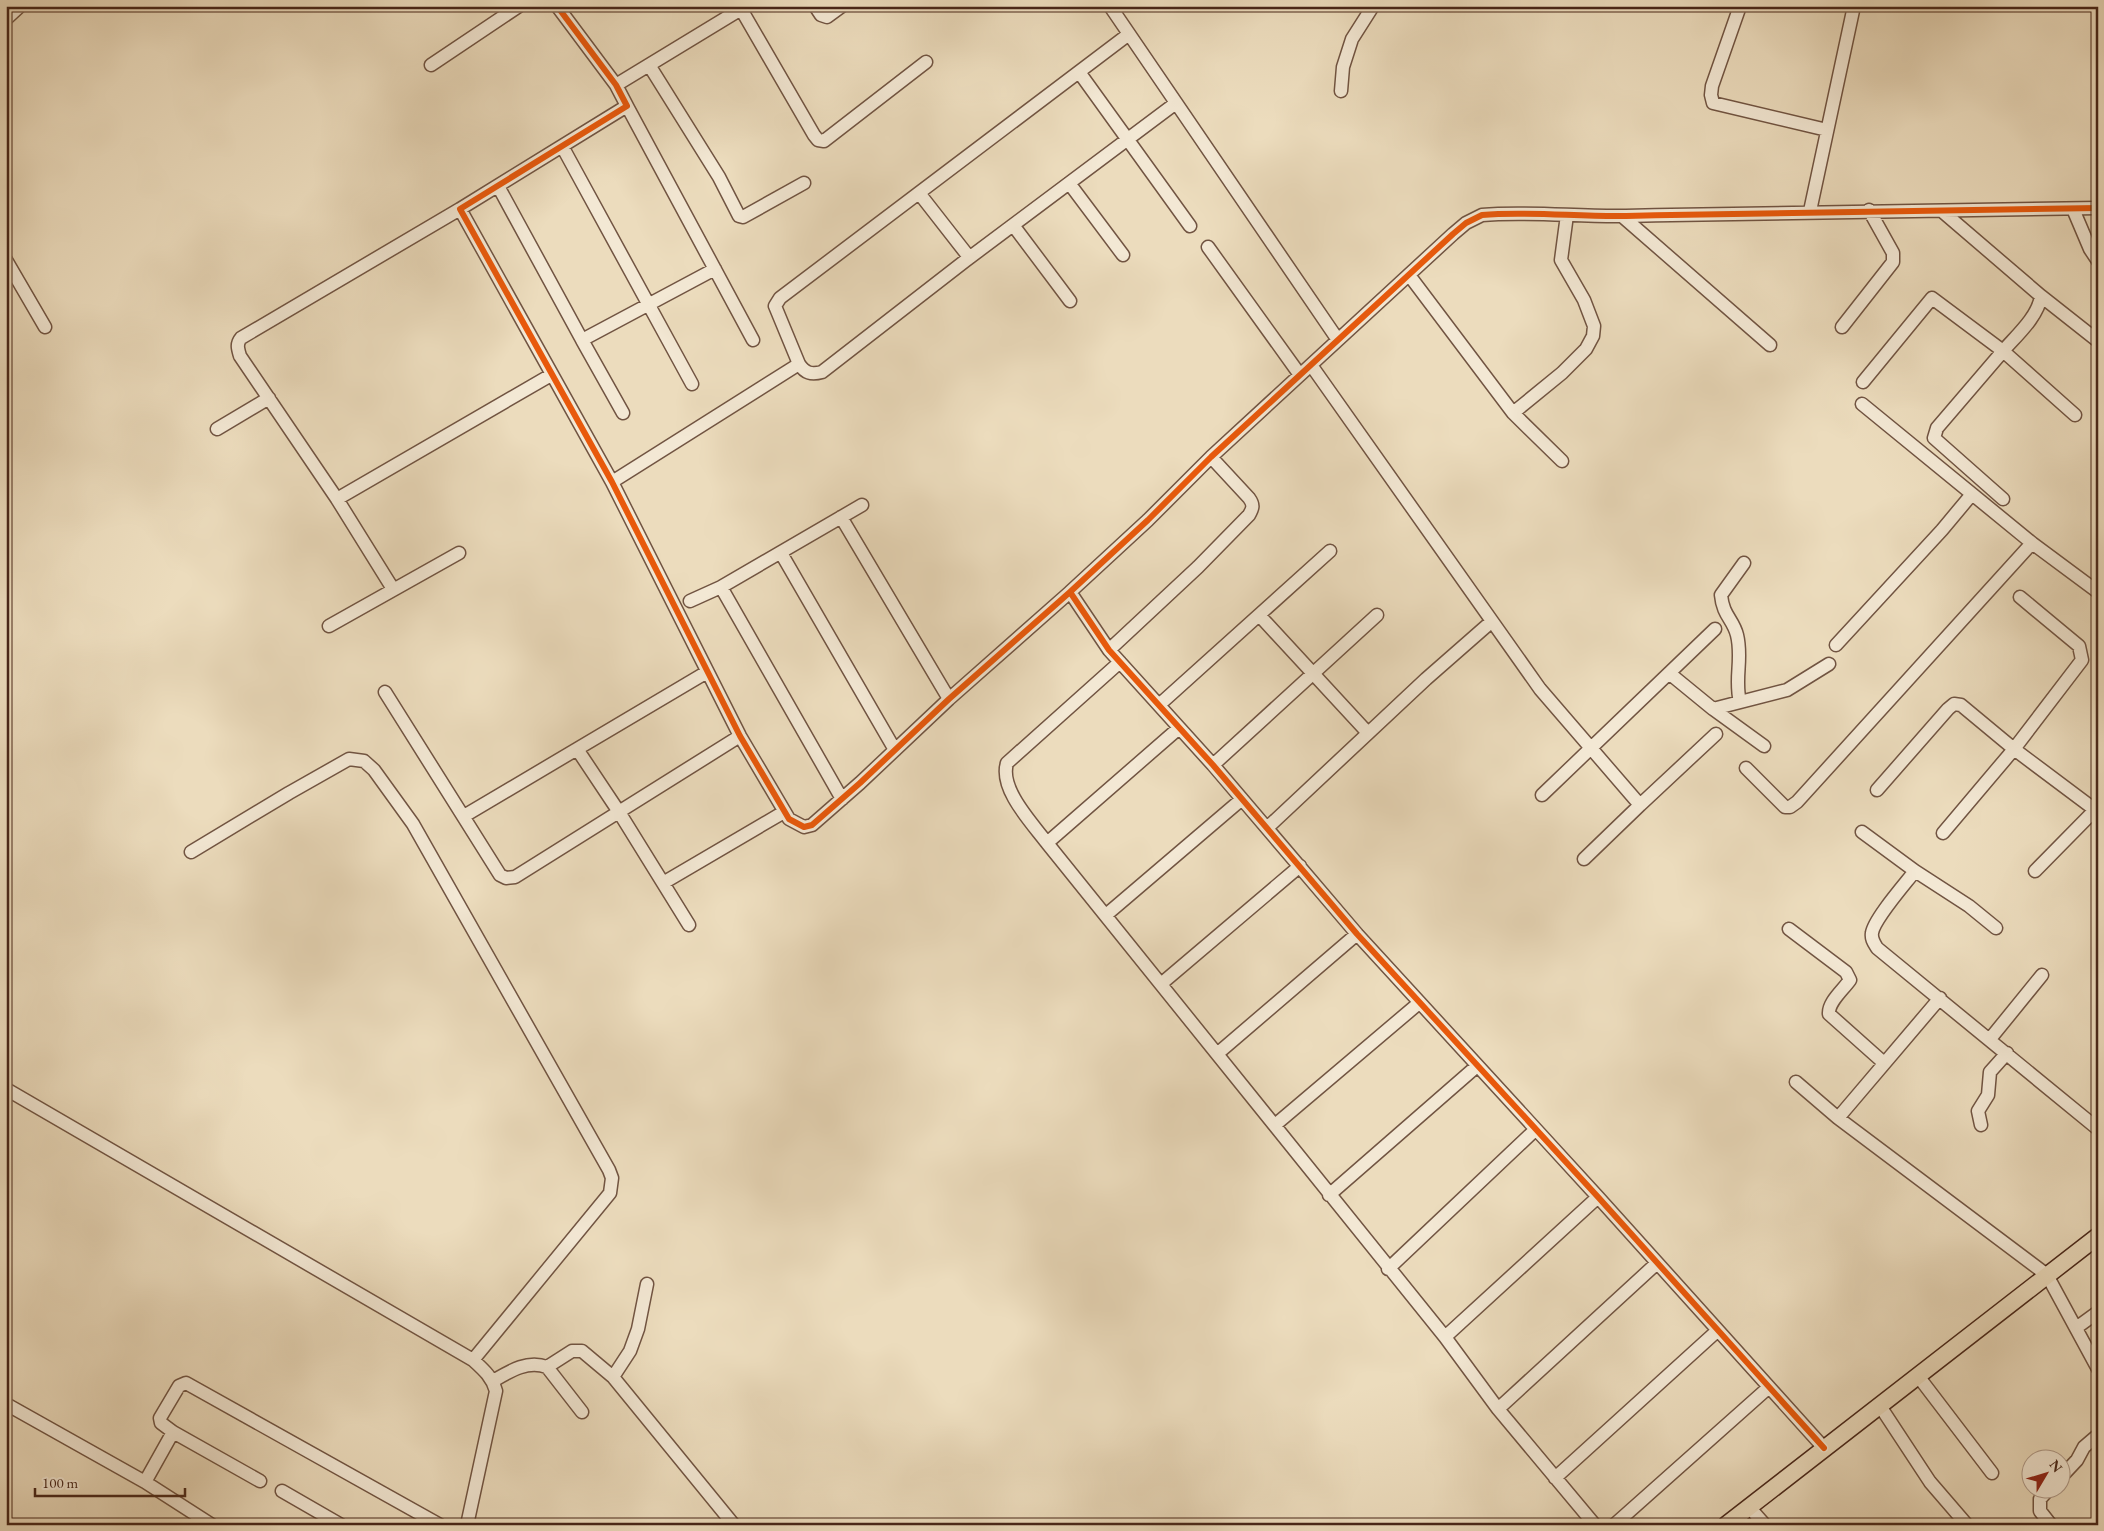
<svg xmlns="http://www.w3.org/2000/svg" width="2104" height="1531" viewBox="0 0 2104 1531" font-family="'EB Garamond',serif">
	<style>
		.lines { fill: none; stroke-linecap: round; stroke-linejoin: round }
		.minor-casing { stroke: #715442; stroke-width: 15 }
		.major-casing { stroke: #482619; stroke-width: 19 }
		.minor { stroke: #f3e8d4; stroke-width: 12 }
		.major { stroke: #ecdcbd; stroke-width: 16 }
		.cycleway-casing { stroke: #f3e8d4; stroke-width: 9 }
		.cycleway { stroke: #e8590c; stroke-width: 6 }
	</style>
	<rect width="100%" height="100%" fill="#ecdcbd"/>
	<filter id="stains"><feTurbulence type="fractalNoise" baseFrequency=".004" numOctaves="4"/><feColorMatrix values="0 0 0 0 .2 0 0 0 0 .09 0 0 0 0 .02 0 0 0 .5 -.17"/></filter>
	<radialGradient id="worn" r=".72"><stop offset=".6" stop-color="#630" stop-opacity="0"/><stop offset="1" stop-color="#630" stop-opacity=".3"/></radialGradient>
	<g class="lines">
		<defs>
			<path id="minor" d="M557 6 616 85 627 106 460 209 612 482 740 736 789 819 804 827 812 825 860 783 949 699 1070 592
				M815 6 821 15 827 17 842 6
				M1110 6 1338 340
				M1740 6 1712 86 1711 95 1713 103 1827 130
				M6 19 20 6
				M431 65 519 6
				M649 65 719 177 739 216 743 217 804 183
				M1079 72 1190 226
				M616 85 741 9 814 135 818 140 824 141 926 62
				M1341 91 1343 67 1352 39 1373 6
				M627 106 753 340
				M562 146 692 384
				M1069 183 1123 255
				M498 186 582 340 715 269
				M919 193 969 257
				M460 209 241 338C236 344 238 349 240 356L337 499 551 375
				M2073 209 2090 249 2098 261
				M1810 211 1854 6
				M1943 212 2041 296C2038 317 2016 336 2003 351L2075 415
				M1622 216 1770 345
				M1013 225 1070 301
				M1208 247 1300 375
				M6 260 45 327
				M1409 275 1513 413 1562 461
				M2041 296 2098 341
				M1842 327 1893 262V253L1869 210
				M582 340 623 413
				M799 364 775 306 780 298 1129 34
				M1311 365 1540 689 1640 805 1716 734
				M1863 382 1932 298 2003 351 1937 428 1934 438 2003 499
				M1862 404 2032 543
				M1513 413 1562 373 1586 349 1593 336 1594 326 1584 300 1561 260 1567 215
				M217 429 269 398
				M612 482 799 364C805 373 811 375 822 372L965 261 1176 103
				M337 499 393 589
				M841 517 949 699
				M781 553 895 750
				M721 587 842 799
				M690 601 721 587 862 505
				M1259 615 1368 733
				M329 626 459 553
				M1836 645 1942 530 1972 494
				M1109 650 1198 567 1249 515C1253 508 1254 505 1249 498L1211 457
				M1120 662 1007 763C999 789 1032 823 1047 843L1445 1337 1498 1409 1595 1525
				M1669 673 1713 709 1764 746
				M385 692 500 875 506 878 515 877 740 736
				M1740 702C1734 679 1743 659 1737 635 1733 619 1723 616 1721 595L1744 563
				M1159 705 1330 551
				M1713 709 1787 690 1829 664
				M577 749 619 812 689 925
				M1213 765 1377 615
				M1746 768 1785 807H1790L1797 802 2032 543 2098 592
				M1877 790 1948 709 1954 704 1961 705 2014 749 2098 812
				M1542 795 1715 629
				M464 816 707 672
				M1267 828 1426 679 1491 622
				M1862 832 1915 871C1905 884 1874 919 1872 933 1871 939 1874 943 1877 948L2098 1129
				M1943 833 2014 749 2082 660 2079 646 2020 597
				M1047 843 1179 728
				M191 852 289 793 349 759 364 761 374 770 413 824 609 1170 612 1178 610 1193 473 1360
				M1584 859 1640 805
				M1915 871 1969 906 1996 928
				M2035 871 2095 810
				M663 883 784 812
				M1106 915 1242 799
				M1789 929 1846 972 1850 980C1843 990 1828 1002 1829 1014L1884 1063
				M1161 984 1300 866
				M1990 1039 2042 975
				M1217 1054 1357 934
				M1796 1082 1838 1118 2047 1275 2098 1369
				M6 1089 473 1360C484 1370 492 1377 496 1391L467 1525
				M1838 1118 1940 998
				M1275 1125 1419 1003
				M1981 1125 1978 1111 1988 1095 1990 1072 2007 1053
				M1329 1195 1477 1066
				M1388 1269 1535 1130
				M2076 1328 2098 1312
				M1445 1337 1598 1197
				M547 1367 572 1351H582L613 1377 734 1525
				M1918 1376 1992 1473
				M613 1377 630 1351 638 1329 647 1284
				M493 1381C510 1371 527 1360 547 1367L582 1412
				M6 1404 145 1482 212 1525
				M1880 1406 1930 1482 1967 1525
				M1498 1409 1656 1264
				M1824 1448 1598 1197 1357 934 1213 765 1109 650 1070 592 1148 520 1211 457 1453 234 1466 223 1482 215C1529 211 1578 217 1626 216 1783 212 1940 211 2098 208
				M2062 1476 2077 1460 2084 1447 2098 1435
				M1555 1478 1717 1331
				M260 1481 173 1432 161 1423 160 1418 179 1386 186 1383 440 1525
				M145 1482 173 1432
				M2050 1488 2040 1499V1511L2051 1525
				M282 1491 341 1525
				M1749 1507 1765 1525
				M1614 1525 1768 1388"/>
			<path id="major" d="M1726 1525 2098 1236"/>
		</defs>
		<use href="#minor" class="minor-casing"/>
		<use href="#major" class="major-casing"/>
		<use href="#minor" class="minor"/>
		<use href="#major" class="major"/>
		<defs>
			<path id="cycleway" d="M557 6 616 85 627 106 460 209 612 482 740 736 789 819 804 827 812 825 860 783 949 699 1070 592
				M1824 1448 1598 1197 1357 934 1213 765 1109 650 1070 592 1148 520 1211 457 1453 234 1466 223 1482 215C1529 211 1578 217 1626 216 1783 212 1940 211 2098 208"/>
		</defs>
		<use href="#cycleway" class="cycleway-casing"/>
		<use href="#cycleway" class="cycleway"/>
	</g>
	<rect width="2104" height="1531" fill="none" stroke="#ecdcbd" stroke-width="25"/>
	<rect x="8" y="8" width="2089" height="1516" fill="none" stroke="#482619" stroke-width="2.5"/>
	<rect x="12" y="12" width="2079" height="1506" fill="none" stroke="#482619"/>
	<g transform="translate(2046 1474) rotate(52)"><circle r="24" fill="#f3e8d4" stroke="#af9a89"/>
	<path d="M0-4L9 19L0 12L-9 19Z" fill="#8f2418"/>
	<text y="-8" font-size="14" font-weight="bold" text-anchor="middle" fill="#482619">N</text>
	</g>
	<path d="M35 1488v8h150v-8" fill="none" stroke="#482619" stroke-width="2.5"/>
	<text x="42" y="1488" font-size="15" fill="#482619" stroke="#f3e8d4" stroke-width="4" paint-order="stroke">100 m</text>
	<rect width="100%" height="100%" filter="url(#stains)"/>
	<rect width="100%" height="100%" fill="url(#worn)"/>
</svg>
